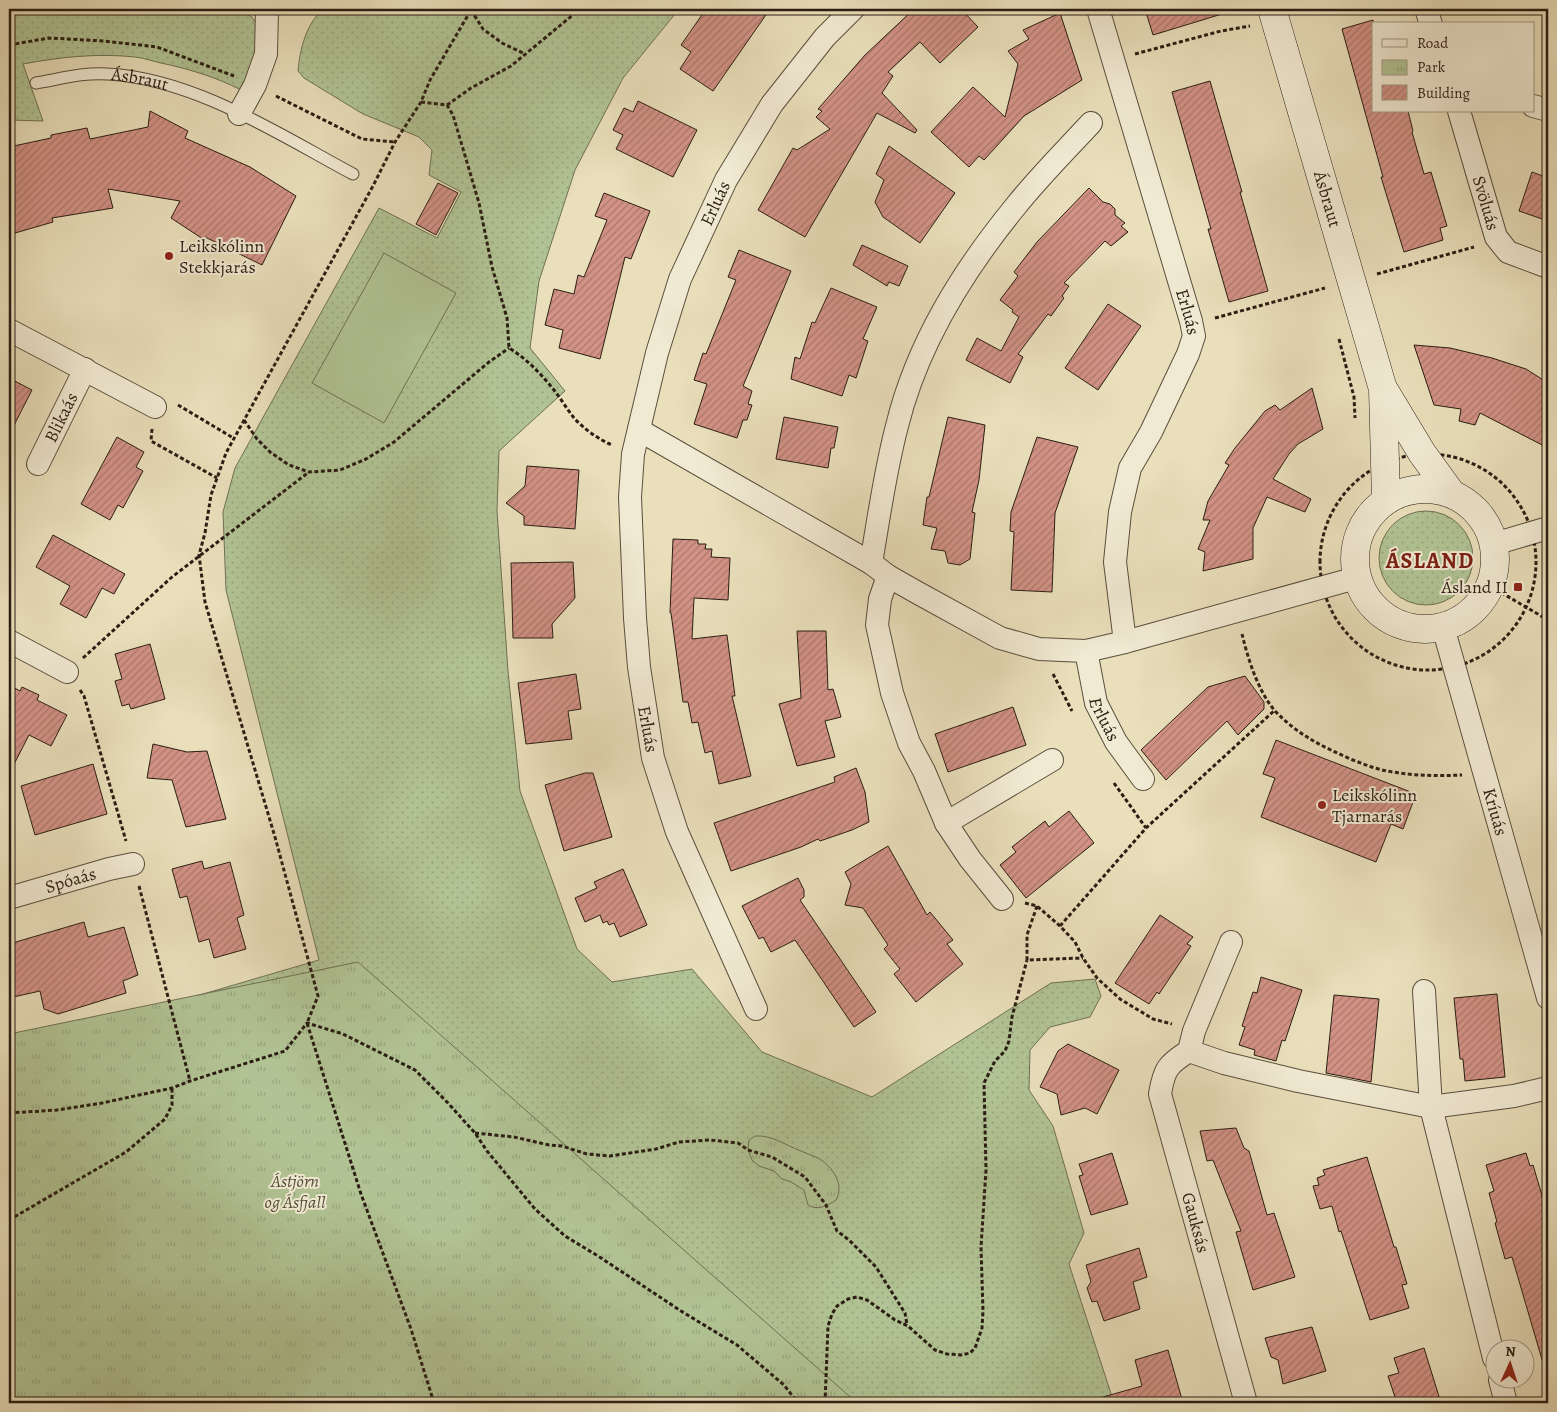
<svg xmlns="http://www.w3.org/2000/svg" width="1557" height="1412" viewBox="0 0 1557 1412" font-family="Alegreya,serif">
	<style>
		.grass { fill: url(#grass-dots); stroke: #6e7054 }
		.park { fill: url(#park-tufts); stroke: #6e7054 }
		.pitch { fill: #b1c394; stroke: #6e7054 }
		.building { fill: url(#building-hatch); stroke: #2b1d13 }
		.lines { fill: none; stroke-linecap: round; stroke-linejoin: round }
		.lane-casing { stroke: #5a4e3d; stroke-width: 13 }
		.street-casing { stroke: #5a4e3d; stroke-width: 24 }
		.secondary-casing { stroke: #2b1d13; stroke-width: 29 }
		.path { stroke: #2b1d13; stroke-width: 3; stroke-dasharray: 4 2.5; stroke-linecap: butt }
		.lane { stroke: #f1ead3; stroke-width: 11 }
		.street { stroke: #f1ead3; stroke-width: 22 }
		.secondary { stroke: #f1ead3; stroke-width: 28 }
		.poi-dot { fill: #8f2418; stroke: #f1ead3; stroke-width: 2 }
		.labels { text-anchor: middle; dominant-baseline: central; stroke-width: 4; stroke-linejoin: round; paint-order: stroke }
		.street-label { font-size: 18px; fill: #2b1d13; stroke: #f1ead3 }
		.poi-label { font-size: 18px; fill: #2b1d13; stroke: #f1ead3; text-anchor: start }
		.park-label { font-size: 18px; font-style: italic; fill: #534f3a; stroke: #f1ead3 }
		.district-label { font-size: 22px; font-weight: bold; letter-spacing: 1px; fill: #7a1f14; stroke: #f1ead3 }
	</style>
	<defs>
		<pattern id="grass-dots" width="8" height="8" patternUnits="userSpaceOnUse" patternTransform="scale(1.25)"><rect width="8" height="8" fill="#b1c394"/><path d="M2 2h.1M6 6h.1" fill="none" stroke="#98a77f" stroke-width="1.8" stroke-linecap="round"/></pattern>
		<pattern id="park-tufts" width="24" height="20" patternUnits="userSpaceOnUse" patternTransform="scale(1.25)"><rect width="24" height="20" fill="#b1c394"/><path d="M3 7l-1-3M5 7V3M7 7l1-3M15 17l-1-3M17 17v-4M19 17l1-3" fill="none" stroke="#98a77f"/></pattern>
		<pattern id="building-hatch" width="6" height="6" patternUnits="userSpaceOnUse" patternTransform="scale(1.25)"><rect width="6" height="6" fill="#d29285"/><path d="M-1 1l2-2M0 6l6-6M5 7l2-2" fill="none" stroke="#ab776c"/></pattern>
	</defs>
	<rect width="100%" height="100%" fill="#e9dfbb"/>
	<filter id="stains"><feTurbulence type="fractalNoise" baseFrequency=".004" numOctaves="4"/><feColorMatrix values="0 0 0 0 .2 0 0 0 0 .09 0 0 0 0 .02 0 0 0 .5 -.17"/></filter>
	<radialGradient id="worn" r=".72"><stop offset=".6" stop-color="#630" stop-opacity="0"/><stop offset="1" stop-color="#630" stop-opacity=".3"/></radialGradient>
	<path class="grass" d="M9 9H237L252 17 261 31 262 48 241 90C216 77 189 69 161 63 152 61 144 58 135 57 98 53 60 57 23 64L43 121 9 120Z
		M323 9H679L623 78 575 170 539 281 530 348 565 391 499 451 497 511 508 671 520 791 577 949 612 982 692 969 762 1052 872 1097 1051 983 1095 979 1101 996 1090 1017 1050 1027 1030 1050 1029 1090 1053 1126 1084 1233 1069 1264 1114 1403H9L53 1038 319 960 226 590 223 512 235 468 379 208 437 238 461 192 429 175 432 150 419 137 363 114 304 78 298 71C300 49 306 24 323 9Z
		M1379 558a47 47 0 1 1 94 0a47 47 0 1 1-94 0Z"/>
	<path class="park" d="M358 962 857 1403H9V1034Z
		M755 1136C771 1135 782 1143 796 1149 803 1152 811 1155 818 1158 832 1166 845 1184 836 1200 827 1206 817 1211 808 1205L804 1190 791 1182 782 1179 774 1171 759 1166 752 1160 748 1150 749 1140Z"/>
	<path class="pitch" d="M384 253 456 293 384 423 312 383Z"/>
	<path class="building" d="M706 9H770L713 91 680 69 691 52 681 45Z
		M914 9H961L978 27 940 63 920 42 888 72 893 76 882 93 917 130 915 133 877 113 805 237 758 210 793 148 797 150 830 129 816 117 822 111 818 109 865 55Z
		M1145 9H1222V14L1153 35Z
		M1060 13 1082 80 1024 116 984 160 979 156 969 167 931 132 973 87 1005 117 1018 64 1008 51 1029 39 1023 30Z
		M1373 20V111H1408L1413 131 1412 132 1424 174 1431 172 1447 226 1440 228 1443 240 1404 252 1381 177H1383L1342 29Z
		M1210 81 1242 192H1240L1268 291 1229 302 1208 229H1211L1172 92Z
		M638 101 697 130 673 177 616 149 623 135 613 130 624 108 633 112Z
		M150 111 188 131 185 138 250 167 296 196 262 265 205 237 203 239 171 218 180 201 108 189 113 208 52 218 53 222 15 233 9 212V147L51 138V135L87 128 90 139 148 127Z
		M889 146 955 193 920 243 883 217 875 202 884 180 876 174Z
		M1532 172 1548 178V221L1519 211Z
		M438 183 458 193 436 235 416 224Z
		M1089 188 1103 202 1110 204 1115 209V215L1125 223 1121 226 1128 232 1111 246 1105 241 1064 283 1069 286 1062 296 1064 298 1051 316 1048 314 1018 354 1023 357 1010 383 966 360 977 338 1001 351 1019 317 1012 312 1013 310 1000 300 1018 276 1014 272 1037 242Z
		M604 193 650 211 631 259 625 257 600 359 559 348 563 330 545 325 554 289 574 294 578 275 584 277 607 220 595 216Z
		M862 245 908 266 899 286 889 282 887 286 853 265Z
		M739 250 791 271 743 386 752 391 748 404 752 405 747 420H743L737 438 694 424 707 384 694 380 703 353 706 354 736 280 728 277Z
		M831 288 877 307 863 339 868 341 856 378 849 375 842 396 791 379 795 357 800 359 812 322 815 323Z
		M1108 304 1141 326 1098 390 1065 368Z
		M1414 345 1450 348 1492 358 1526 369 1548 383V448L1480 413 1475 425 1459 421 1461 409 1434 405Z
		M9 378 32 390 9 435Z
		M1312 388 1323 429 1298 444 1289 454 1273 479 1311 499 1305 512 1267 497 1253 528V559L1203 571 1205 552 1198 549 1210 520H1203L1208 501 1229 465 1225 463 1235 448 1265 411 1275 405 1280 410Z
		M784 417 838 427 834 448H831L828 468 776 459Z
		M948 417 985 425 979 480 972 512 975 513 970 559 960 565 948 563 945 551 931 549 937 528 923 525 927 497H929Z
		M117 437 144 452 136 467 143 471 123 508 118 505 110 520 81 504Z
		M1037 437 1078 447 1055 513 1052 592 1011 590 1014 532 1010 531 1011 512Z
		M527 466 579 470 575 529 524 525V516L506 503 525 486Z
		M53 535 125 574 114 594 102 588 86 618 60 604 70 586 36 567Z
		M673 539 698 540V544H706L705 549H712L711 557 730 558 728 600 694 598 692 639 727 635 735 696H732L751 776 719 784 712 751 705 753 698 722 692 723 688 702H683L671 613H670Z
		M573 562 575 598 552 624 553 638H513L511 563Z
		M797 631H826L828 690 833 689 841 717 825 721 835 757 797 766 779 704 801 698Z
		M150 644 165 699 131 709 129 704 122 706 115 681 122 679 115 654Z
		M576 674 581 709 568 711 572 739 526 744 518 683Z
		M1245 676 1264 702V709L1238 735 1227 721 1166 780 1141 750 1208 687Z
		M9 685 20 691 22 687 39 695 37 700 67 715 51 746 29 735 9 774Z
		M1013 707 1026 745 948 772 935 734Z
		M1276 740 1416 794 1403 829 1391 824 1376 862 1261 817 1275 778 1263 774Z
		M153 744 187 752 207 751 226 819 186 827 172 780 147 778Z
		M93 764 107 814 35 835 21 786Z
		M856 768 865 792 869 822 852 830 820 841 818 839 801 847 731 871 714 823 835 782 834 777Z
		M585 773H593L612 837 564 851 545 785Z
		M1069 811 1094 843 1026 898 1000 865 1016 852 1012 847 1045 821 1049 827Z
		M888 846 927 915 930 912 953 940 947 944 963 964 916 1002 894 974 900 969 884 949 888 945 863 908 845 905 851 884 845 872Z
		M202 861 204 869 230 862 244 915 237 918 246 949 214 958 209 939 199 942 187 896 180 898 172 869Z
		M623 869 647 925 620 937 614 923 609 925 607 921 603 923 600 915 585 922 575 898 597 888 594 882Z
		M798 878 804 890V897L800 900 876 1012 854 1027 795 940 771 952 763 937 759 939 742 906Z
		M1160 915 1193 937 1187 944 1191 946 1159 994 1157 992 1149 1004 1115 983Z
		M84 922 88 937 124 927 138 975 123 981 126 993 58 1014 44 1009 40 991 9 998V944Z
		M1261 977 1302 990 1285 1041 1282 1040 1276 1061 1254 1055 1255 1050 1239 1045 1245 1027 1242 1026 1253 992 1257 993Z
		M1497 994 1505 1077 1465 1081 1463 1059H1460L1454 998Z
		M1334 995 1379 999 1371 1082 1326 1073Z
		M1068 1044 1119 1070 1097 1114 1085 1108 1061 1115 1057 1094 1040 1087 1058 1051Z
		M1236 1128 1244 1148 1249 1151 1267 1215 1274 1213 1295 1277 1253 1290 1236 1232 1241 1231 1213 1160 1207 1161 1200 1131Z
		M1112 1153 1128 1204 1091 1215 1079 1176 1083 1175 1079 1164Z
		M1526 1153 1530 1166 1533 1165 1548 1216V1362L1543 1363 1512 1257 1505 1259 1495 1223 1497 1222 1489 1193 1494 1191 1486 1165Z
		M1367 1157 1394 1247H1396L1407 1284 1402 1285 1409 1308 1370 1320 1341 1231 1339 1232 1332 1206 1320 1209 1313 1186 1319 1185 1317 1178 1325 1175 1323 1170Z
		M1139 1248 1147 1277 1133 1282 1140 1309 1104 1321 1097 1301 1092 1302 1087 1288 1091 1282 1086 1265Z
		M1312 1327 1326 1371 1283 1384 1278 1360 1271 1357 1265 1338Z
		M1424 1348 1441 1403H1397L1388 1376 1399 1373 1394 1358Z
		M1168 1350 1183 1403H1104L1103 1397 1142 1386 1135 1360Z"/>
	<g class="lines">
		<defs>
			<g id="lane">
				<path id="s1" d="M36 83C60 79 83 72 108 74 195 79 278 134 353 174"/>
			</g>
			<g id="street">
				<path id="s2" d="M1098 9 1191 321 1194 336 1188 354 1151 432 1130 468 1120 512 1115 562 1125 642"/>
				<path d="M1426 9 1431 24"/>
				<path d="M1533 106 1548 110"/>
				<path id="s3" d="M1459 111 1496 237 1508 252 1548 267"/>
				<path d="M239 114 255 85 266 54 267 9"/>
				<path d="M9 330 155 407"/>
				<path d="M639 430 871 563 888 576 918 593 1000 638 1039 649 1086 651 1125 642 1356 578"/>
				<path id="s4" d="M38 464 85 369"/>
				<path d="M1494 544 1548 528"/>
				<path d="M871 563C879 517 885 471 897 426 917 344 962 272 1015 207 1038 178 1065 151 1091 123"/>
				<path d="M888 576 880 599 877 625 892 693 909 743 924 771 946 823 970 859 1002 899"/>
				<path id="s5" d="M1443 627 1548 998"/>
				<path d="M9 641 67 672"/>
				<path id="s6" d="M1086 651 1096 703 1116 742 1143 779"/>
				<path d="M946 823 1052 760"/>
				<path id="s7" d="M9 898 109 869 133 864"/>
				<path id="s8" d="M1231 942 1194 1031 1189 1051C1168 1064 1164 1069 1160 1094L1246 1403"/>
				<path d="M1424 991 1431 1107 1494 1358"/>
				<path id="s9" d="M756 1009 677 832 653 758 639 667 635 618 630 497 633 454 657 353 680 279 726 180 772 104 825 37 853 9"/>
				<path d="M1189 1051 1224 1063 1298 1081 1431 1107 1514 1096 1548 1088"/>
				<path d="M1500 1380 1506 1403"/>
			</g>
			<g id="secondary">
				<path id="s10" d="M1272 9 1383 389 1386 500"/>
				<path d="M1384 390 1422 453 1451 493"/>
				<circle cx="1425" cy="559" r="70"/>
			</g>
		</defs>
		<use href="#lane" class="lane-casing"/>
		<use href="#street" class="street-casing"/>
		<use href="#secondary" class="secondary-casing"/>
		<path class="path" d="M471 10 483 29 502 43 525 54
			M1301 13 1314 9
			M9 45 49 38 104 41 157 47 234 76
			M1135 54 1221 31 1250 26
			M276 96 362 139 395 142
			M421 102 447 105 453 115 479 203 492 267 507 318 509 348C527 359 541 374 554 390 561 399 567 409 574 418 584 429 598 439 612 445
			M447 105 471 88 511 66 580 9
			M1377 274 1474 247
			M1215 318 1325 288
			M1339 339 1354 397 1355 418
			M178 405 235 439
			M244 420 257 439 270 452 289 465 309 472 340 470 366 459 394 442 489 362 509 348
			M152 429 151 441 217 478
			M1320 562a108 108 0 1 1 216 0a108 108 0 1 1-216 0Z
			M1490 586 1548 620
			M1242 634C1248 659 1258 691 1275 711 1298 735 1323 747 1353 760 1366 765 1378 770 1393 772 1416 776 1439 776 1462 775
			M83 658 172 577 309 472
			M1053 674 1072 711
			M80 690 84 696 126 841
			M1114 783 1146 828
			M139 886 190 1081
			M1025 903 1037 906 1060 926 1075 942 1083 958 1097 978 1120 999 1153 1019 1172 1024
			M1037 906 1027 935V960L1083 958
			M1060 926 1146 828 1275 710
			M9 1113 57 1110 102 1103 172 1088 190 1081 285 1051 307 1023 343 1034 415 1070 447 1102 475 1133 487 1151 535 1209 565 1236 598 1256 681 1311 737 1345 784 1385 798 1403
			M475 1133 514 1137 549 1145 562 1146 587 1154 610 1156 656 1149 679 1142 710 1140 738 1143 748 1150 772 1157 805 1177 826 1205 837 1231 849 1240 876 1267 905 1313 907 1325
			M9 1220 126 1152 165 1119 172 1105V1088
			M434 1403 411 1329 361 1194 307 1023 318 996 275 837 205 602 199 555 205 533 211 495 226 453 373 186 395 142 421 102 430 80 471 10
			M825 1403 828 1326 832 1314 837 1306 848 1299 857 1297 867 1300 895 1320 908 1326 935 1350 947 1354 961 1355 970 1353 975 1348 982 1328 983 1311 981 1247 986 1170 984 1083 995 1061 1005 1051 1009 1041 1012 1017 1027 960"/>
		<use href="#lane" class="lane"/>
		<use href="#street" class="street"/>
		<use href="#secondary" class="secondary"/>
	</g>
	<g class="poi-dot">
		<circle cx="169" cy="256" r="5"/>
		<rect x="1513" y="582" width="10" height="10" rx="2.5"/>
		<circle cx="1322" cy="805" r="5"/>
	</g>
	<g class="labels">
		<g class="street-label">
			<text stroke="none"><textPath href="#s1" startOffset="105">Ásbraut</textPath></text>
			<text stroke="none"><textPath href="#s10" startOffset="198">Ásbraut</textPath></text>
			<text stroke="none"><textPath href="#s9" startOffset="842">Erluás</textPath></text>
			<text stroke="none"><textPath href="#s3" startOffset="96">Svöluás</textPath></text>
			<text stroke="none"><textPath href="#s2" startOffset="316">Erluás</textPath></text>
			<text stroke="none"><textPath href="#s4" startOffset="52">Blikaás</textPath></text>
			<text stroke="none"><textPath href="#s6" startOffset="71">Erluás</textPath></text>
			<text transform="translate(648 729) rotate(80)">Erluás</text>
			<text stroke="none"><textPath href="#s5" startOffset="192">Kríuás</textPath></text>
			<text stroke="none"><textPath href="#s7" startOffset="64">Spóaás</textPath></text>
			<text stroke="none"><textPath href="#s8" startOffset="305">Gauksás</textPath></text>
		</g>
		<g class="poi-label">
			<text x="179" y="246">Leikskólinn<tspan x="179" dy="21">Stekkjarás</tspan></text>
			<text x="1508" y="587" text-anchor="end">Ásland II</text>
			<text x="1332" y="795">Leikskólinn<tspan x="1332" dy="21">Tjarnarás</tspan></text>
		</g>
		<g class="park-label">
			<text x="295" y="1181">Ástjörn<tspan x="295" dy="21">og Ásfjall</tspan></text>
		</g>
		<g class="district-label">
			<text x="1430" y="561">ÁSLAND</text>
		</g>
	</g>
	<rect width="1557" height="1412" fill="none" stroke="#e9dfbb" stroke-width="30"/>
	<rect x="10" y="10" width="1537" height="1392" fill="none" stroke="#2b1d13" stroke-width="2.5"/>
	<rect x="15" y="15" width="1527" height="1382" fill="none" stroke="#2b1d13"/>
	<rect x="1372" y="22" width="162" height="90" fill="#f1ead3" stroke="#a29886"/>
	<rect x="1382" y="39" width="25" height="8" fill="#f1ead3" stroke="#a29886"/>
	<text x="1417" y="48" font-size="15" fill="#2b1d13">Road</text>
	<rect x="1382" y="60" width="25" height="15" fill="url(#park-tufts)" stroke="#a29886"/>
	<text x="1417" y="72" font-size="15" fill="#2b1d13">Park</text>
	<rect x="1382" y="85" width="25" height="15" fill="url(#building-hatch)" stroke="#a29886"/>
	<text x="1417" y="98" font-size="15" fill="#2b1d13">Building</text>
	<g transform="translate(1510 1364) rotate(3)"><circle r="24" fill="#f1ead3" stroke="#a29886"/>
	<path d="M0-4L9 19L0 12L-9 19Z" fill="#8f2418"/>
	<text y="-8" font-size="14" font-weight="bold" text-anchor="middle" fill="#2b1d13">N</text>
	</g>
	<rect width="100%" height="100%" filter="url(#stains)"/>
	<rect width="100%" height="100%" fill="url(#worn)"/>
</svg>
